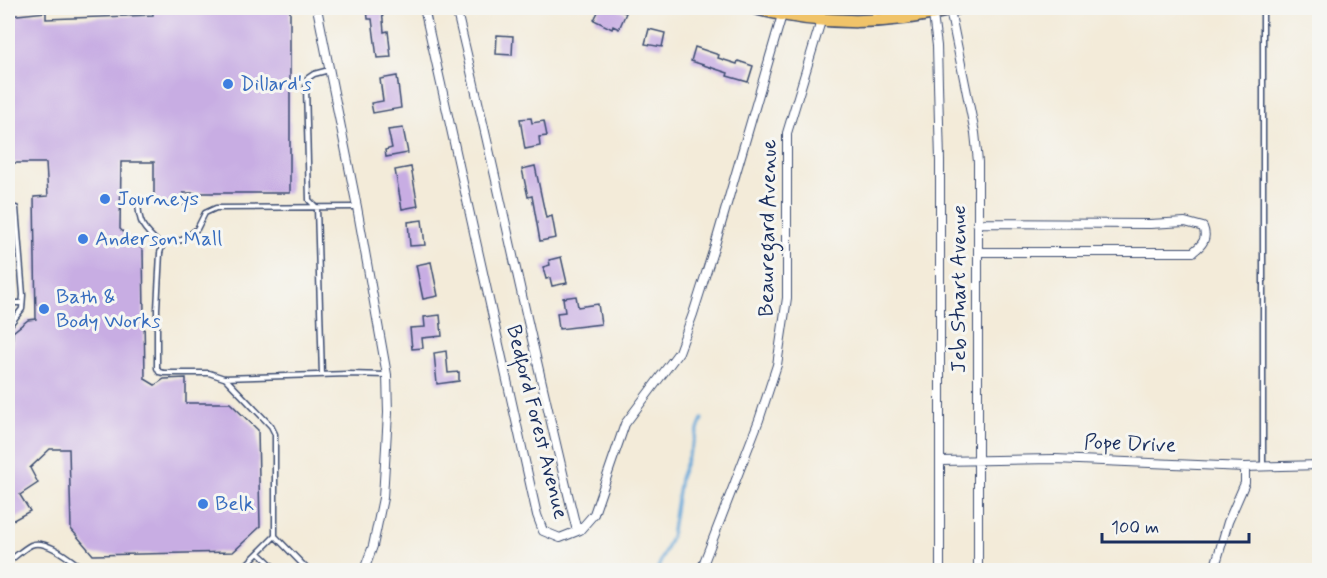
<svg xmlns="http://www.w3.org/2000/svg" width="1327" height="578" viewBox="0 0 1327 578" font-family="Mynerve,sans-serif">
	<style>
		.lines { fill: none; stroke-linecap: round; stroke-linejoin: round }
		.stream { stroke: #64a6d8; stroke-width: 3 }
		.building { fill: #c8ade3 }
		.service-casing { stroke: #3b4b70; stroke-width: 7 }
		.minor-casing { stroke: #3b4b70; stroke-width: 10 }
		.primary-casing { stroke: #3b4b70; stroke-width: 15 }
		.service { stroke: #fff; stroke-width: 4 }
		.minor { stroke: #fff; stroke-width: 8 }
		.primary { stroke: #f0c369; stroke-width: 12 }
		.shop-dot { fill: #3f7fe0; stroke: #f6f6f2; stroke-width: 2 }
		.labels { text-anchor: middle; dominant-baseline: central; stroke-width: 6; stroke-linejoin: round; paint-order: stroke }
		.shop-label { font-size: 21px; fill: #366cbe; stroke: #f6f6f2; text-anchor: start }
		.street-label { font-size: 21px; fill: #1b2f5e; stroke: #f6f6f2 }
	</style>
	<rect width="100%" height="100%" fill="#f6f6f2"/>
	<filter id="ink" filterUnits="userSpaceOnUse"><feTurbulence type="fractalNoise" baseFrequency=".0167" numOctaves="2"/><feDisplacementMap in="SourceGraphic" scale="12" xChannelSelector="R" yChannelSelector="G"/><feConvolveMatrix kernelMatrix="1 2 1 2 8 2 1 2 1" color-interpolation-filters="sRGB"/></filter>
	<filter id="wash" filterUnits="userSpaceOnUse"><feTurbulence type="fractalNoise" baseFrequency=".008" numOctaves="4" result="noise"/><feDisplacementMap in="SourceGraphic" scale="24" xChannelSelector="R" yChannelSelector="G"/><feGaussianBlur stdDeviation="1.35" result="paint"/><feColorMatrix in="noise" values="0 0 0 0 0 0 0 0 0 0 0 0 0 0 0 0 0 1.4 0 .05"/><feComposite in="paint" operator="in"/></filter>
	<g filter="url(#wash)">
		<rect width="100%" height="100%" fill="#f3ebd9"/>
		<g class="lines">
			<path class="stream" d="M657 570 671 537 680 478 702 419"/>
		</g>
		<g id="blocks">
			<path class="building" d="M153 8H290V193H183V205L154 206V162H121L120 229 143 250 145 379 155 385 164 379 186 378V403H230L258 430 260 527 233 552 93 555 71 529 69 449H50L30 468 38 483 20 495 30 511 8 523V349L12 345 13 332 28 320 36 319 34 197 48 196 46 163H8V16L46 12V19L153 15Z
				M367 8H382L384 32 388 31 391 57 377 58 372 19H368Z
				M600 8H614L626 13 619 29 613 26 612 29 594 20Z
				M649 29 665 33 662 47 645 44Z
				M497 35 513 36 512 55 496 54Z
				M695 47 719 55 718 58 737 64 738 61 753 66 748 82 727 76 728 73 691 61Z
				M397 76 401 108 373 113 371 103 383 101 380 79Z
				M531 118 532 123 544 121 547 136 539 137 540 146 525 149 520 119Z
				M403 128 408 153 386 157 385 150 392 148 388 130Z
				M535 166 546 218 552 216 556 238 540 241 532 196 528 197 522 169Z
				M411 167 418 206 402 209 395 170Z
				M422 220 425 245 410 246 408 222Z
				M561 257 567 283 552 286 550 278 546 279 543 267 550 265 549 260Z
				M431 262 438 296 423 299 416 265Z
				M576 296 578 307 598 304 601 324 559 329 557 313 565 312 563 298Z
				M440 315 442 336 422 338 423 348 412 349 410 328 425 327 424 317Z
				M446 351 448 373 459 372V381L437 384 434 353Z"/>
		</g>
	</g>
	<g filter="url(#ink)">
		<use href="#blocks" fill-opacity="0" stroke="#3b4b70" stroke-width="1.5"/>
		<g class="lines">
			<defs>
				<path id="service" d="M874 8 875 18
					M138 198C138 224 143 229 162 246
					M356 207 216 208 205 213 197 229 182 240 163 243 160 253 157 309V368L159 372 164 373H209L224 378 348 374 386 375
					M8 208H16L23 295 22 309 8 327
					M8 303H22
					M322 375 317 208 309 200 306 87 308 78 314 74 329 70
					M225 378 271 426 275 434V536L241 570
					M1263 465V8
					M275 536 308 570
					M259 553 277 570
					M8 562C15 557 23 549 31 545 47 538 73 562 85 570"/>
				<path id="minor" d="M317 8 357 207 387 375 388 413 383 498 373 546 364 570
					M424 8 537 515 543 531 560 538 580 530 594 514 625 424 679 352 693 314 715 245 782 15
					M456 8C498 182 534 357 577 531
					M950 10 975 133 978 162V570
					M933 15 937 46 940 161V570
					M977 223 1150 224 1185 222 1203 227C1208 239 1202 245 1193 252H978
					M940 461 1055 459 1245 467 1320 465
					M701 570 759 420 777 365 787 298V133L821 21
					M1214 570 1228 522 1245 483V467"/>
				<path id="primary" d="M755 8C824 26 889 25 958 8"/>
			</defs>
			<use href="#service" class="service-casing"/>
			<use href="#minor" class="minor-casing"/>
			<use href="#primary" class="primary-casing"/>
			<use href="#service" class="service"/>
			<use href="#minor" class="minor"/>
			<use href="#primary" class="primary"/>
		</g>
	</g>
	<g class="shop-dot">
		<circle cx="228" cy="84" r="6"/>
		<circle cx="105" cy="199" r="6"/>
		<circle cx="83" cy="239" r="6"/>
		<circle cx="44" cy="309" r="6"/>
		<circle cx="203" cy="504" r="6"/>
	</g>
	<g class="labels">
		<g class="shop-label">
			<text x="240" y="84">Dillard's</text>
			<text x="117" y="199">Journeys</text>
			<text x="95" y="239">Anderson Mall</text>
			<text x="56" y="297">Bath &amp;<tspan x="56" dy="24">Body Works</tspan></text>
			<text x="215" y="504">Belk</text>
		</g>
		<g class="street-label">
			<text transform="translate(768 228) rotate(-89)">Beauregard Avenue</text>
			<text transform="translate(959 289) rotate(-90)">Jeb Stuart Avenue</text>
			<text transform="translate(537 422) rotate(76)">Bedford Forest Avenue</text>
			<text transform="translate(1130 444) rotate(2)">Pope Drive</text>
		</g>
	</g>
	<rect width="1327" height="578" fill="none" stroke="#f6f6f2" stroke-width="30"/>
	<path d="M1102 533v9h147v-9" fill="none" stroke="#1b2f5e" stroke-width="3"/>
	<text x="1111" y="533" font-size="18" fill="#1b2f5e" stroke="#f6f6f2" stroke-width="4.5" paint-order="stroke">100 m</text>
</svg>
